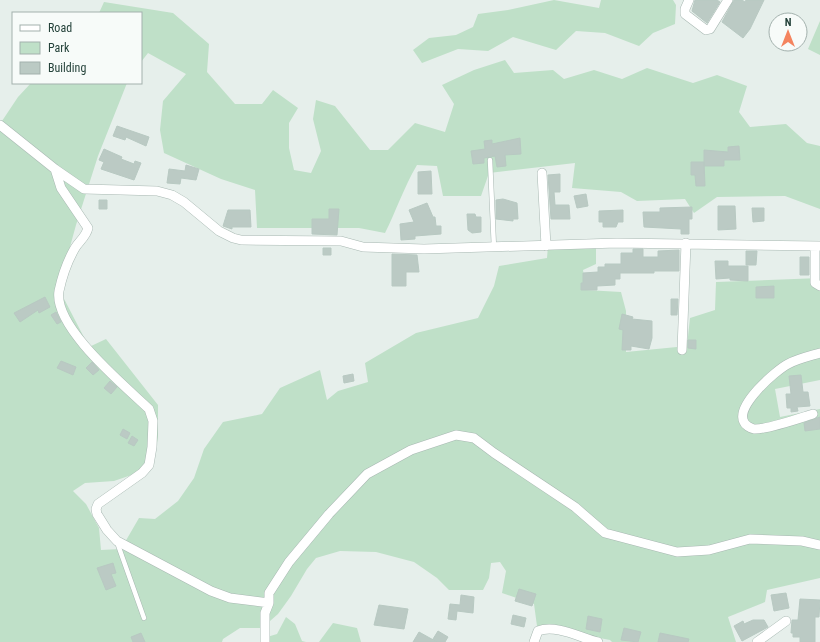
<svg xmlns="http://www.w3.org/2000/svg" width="820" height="642" viewBox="0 0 820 642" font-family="'Roboto Condensed',sans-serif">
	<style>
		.green { fill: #bfe0c8 }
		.building { fill: #bbcac4; stroke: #b8c9c2 }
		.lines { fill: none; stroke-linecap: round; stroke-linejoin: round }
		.lane-casing { stroke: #a8b8b2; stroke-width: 5.5 }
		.street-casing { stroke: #a8b8b2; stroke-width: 10 }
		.lane { stroke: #fff; stroke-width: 4.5 }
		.street { stroke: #fff; stroke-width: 9 }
	</style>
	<rect width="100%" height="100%" fill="#e6efeb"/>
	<path class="green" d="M554 0 599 8 601 0H673L676 5 675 24 653 33 639 46 605 33 576 31 556 50 513 37 488 51 458 49 422 63 413 50 429 38 456 35 473 27 478 14 508 10Z
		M104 2 173 13 209 44 207 72 235 104H262L273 90 298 108 289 123V148L294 170 311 173 321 151 313 119 316 100 335 106 370 150H388L415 123 445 132 454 104 442 85 474 70 505 60 514 73 553 70 564 79 594 70 622 79 647 68 693 83 717 75 747 86 739 112 750 127 786 124 807 143 820 146V209L785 196 717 197 694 213 685 199 637 201 621 192 572 188 575 163 489 173 481 196H443L437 166 417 165C404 187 396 211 385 233L359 228H257L255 190 221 179 164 153 160 130 163 101 186 74 148 53 141 62V13H99Z
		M820 21V55L808 49Z
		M31 83H127L98 156 76 225 62 276 61 293 89 347 106 339 158 405V437L154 459 149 469 114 481 85 483 73 491 86 504 99 528 101 550 121 549 139 518 155 519 178 501 194 478 204 449 223 422 262 414 280 388 320 370 327 400 338 391 368 382 365 363 416 333 478 318 494 286 499 266 547 258 548 246 596 245V264L583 270 586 290 621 292 626 311V352L687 346 690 318 715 310 716 282 820 278V380L775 389 780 417 820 409V578L767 590 765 602 728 617 736 642H612L610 640 537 626 534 604 502 593 506 571 500 562 491 563 489 578 483 590H449L437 578 414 562 376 552 340 551 316 558 307 569 291 596 278 614 262 628H240L223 639 222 642H0V124L18 97Z
		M286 617 295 624 302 641 306 642H268L267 637 277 634Z
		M333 623 357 628 361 642H319Z"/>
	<path class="building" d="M695 0H717L720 2 707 23 692 11Z
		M734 0H742L745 2 746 0H764L750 29 743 38 722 22Z
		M117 126 149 137 146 146 126 137 125 140 113 136Z
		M520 138 521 154 505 155 506 166 497 167 495 156 484 158V163L473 164 471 151 485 149 484 141 492 140V144Z
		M739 146 740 160H724V166H704V150L728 152V147Z
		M104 149 122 157 121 159 134 164 135 161 141 163 134 180 101 169 104 162 99 160Z
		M691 162H704L705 186H696L695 175H691Z
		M186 165 199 169 196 180 181 178 180 184 167 183 169 169 185 171Z
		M431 171 432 194H418V172Z
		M560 174V192H554L555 205H569L570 219H551L548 175Z
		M586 194 588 206 577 208 574 196Z
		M503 199 517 203 518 219H513V221L496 219V200Z
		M99 200H107V209H99Z
		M427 203 433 217H435L436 226H441V234L415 236V239L401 240 400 224 414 222 409 210Z
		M718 206H735L736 229 718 230Z
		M692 207V219H689V234H681V229L644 227 643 212H660V208Z
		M752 208H764V221L753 222Z
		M329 209H339L337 235 312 234V219H329Z
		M228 210H250L251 227H232V229L223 226Z
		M623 210V222H618L616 227H603V222H599V211Z
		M467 214H475L476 217H481V232L472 233 468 230Z
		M323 248H331V255H323Z
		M633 249H643V257H658V251L679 250V271H654V273H620V279H615V285L597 286V290H581V283H583V273L598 272V267H605V264H621V253H633Z
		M746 251H757L756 265H746Z
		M392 254 417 255 419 272H406V286H392Z
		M800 257H809V275H800Z
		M715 261H728V266H748V281L730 280V278L716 279Z
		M774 286V298H756V287Z
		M45 297 50 307 39 313 38 310 20 322 14 313Z
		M671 299H678L677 315H671Z
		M56 312 61 322 57 324 51 315Z
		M622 314 633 317 632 319 652 321V338L649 349 631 346V350H622L623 330 619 329Z
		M688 340H696V349L688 348Z
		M61 361 76 367 73 375 57 368Z
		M92 362 99 370 93 375 86 368Z
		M353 374 354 381 344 383 343 376Z
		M801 375 803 392H808L810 406 797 407 798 411 791 412V408H787L786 394H791L789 376Z
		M110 381 117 387 111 394 104 388Z
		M820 417V429L805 431 804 423Z
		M123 429 130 433 127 439 120 435Z
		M132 436 138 440 134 446 128 443Z
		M113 563 116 573 111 574 116 586 106 590 97 568Z
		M519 589 536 594 532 606 515 601Z
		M786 593 789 608 774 611 771 595Z
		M461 595 474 597 473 613 457 611 456 620 448 619 450 604 460 605Z
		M800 599 820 600 819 617H815V642H800V637H793V633H791L792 620H798Z
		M379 605 408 609 404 629 374 625Z
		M513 615 526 618 524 627 511 624Z
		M588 616 602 619 600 632 586 629Z
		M753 620H764L768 627 742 641 734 626 743 621 744 624Z
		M624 628 641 632 638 642 621 640Z
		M438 631 448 637 445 642H437L433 639Z
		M419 632 437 642H413Z
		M141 633 145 642H133L131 637Z
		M660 633 689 639 688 642H658Z"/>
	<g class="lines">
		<defs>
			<path id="lane" d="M490 160 494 248
				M117 542 144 618"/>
			<path id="street" d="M689 0 685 9V14L706 30 710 29 728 0
				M0 125 55 169 84 189 157 191 172 195 184 202 219 231 233 238 241 240 341 241 363 247 424 249 617 243 820 246
				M55 169 61 188 88 228C86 237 79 241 75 248 68 260 62 277 59 291 53 327 124 385 149 409L153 421 152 447 149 465 142 473 98 504 96 509 97 514 107 530 117 541 211 591 230 598 269 603
				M542 173 546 246
				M815 246V283L820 286
				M682 350 686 243
				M813 414C800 418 766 430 754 429 750 428 745 425 744 422 735 406 775 371 788 364 797 359 810 356 820 353
				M265 642V613L269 603V593L289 562 329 514 367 474 411 450 456 435 474 438 494 453 575 507 605 533 677 552 709 550 750 539 802 541 820 545
				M534 642 538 631C556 624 581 638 598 642
				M757 642 786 621"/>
		</defs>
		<use href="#lane" class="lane-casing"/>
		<use href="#street" class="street-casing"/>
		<use href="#lane" class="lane"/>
		<use href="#street" class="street"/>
	</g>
	<rect x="12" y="12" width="130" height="72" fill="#f7fbf9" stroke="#a3b1ad"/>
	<rect x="20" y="25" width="20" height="6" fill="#ffffff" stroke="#a3b1ad"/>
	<text x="48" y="32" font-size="12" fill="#24423a">Road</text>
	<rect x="20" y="42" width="20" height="12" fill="#bfe0c8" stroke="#a3b1ad"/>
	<text x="48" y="52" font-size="12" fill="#24423a">Park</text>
	<rect x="20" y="62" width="20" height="12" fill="#bbcac4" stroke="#a3b1ad"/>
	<text x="48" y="72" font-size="12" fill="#24423a">Building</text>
	<g transform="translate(788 32)"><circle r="19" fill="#f7fbf9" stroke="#a3b1ad"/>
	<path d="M0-3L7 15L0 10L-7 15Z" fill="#f4845f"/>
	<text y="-6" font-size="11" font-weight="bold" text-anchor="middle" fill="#24423a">N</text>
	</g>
</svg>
